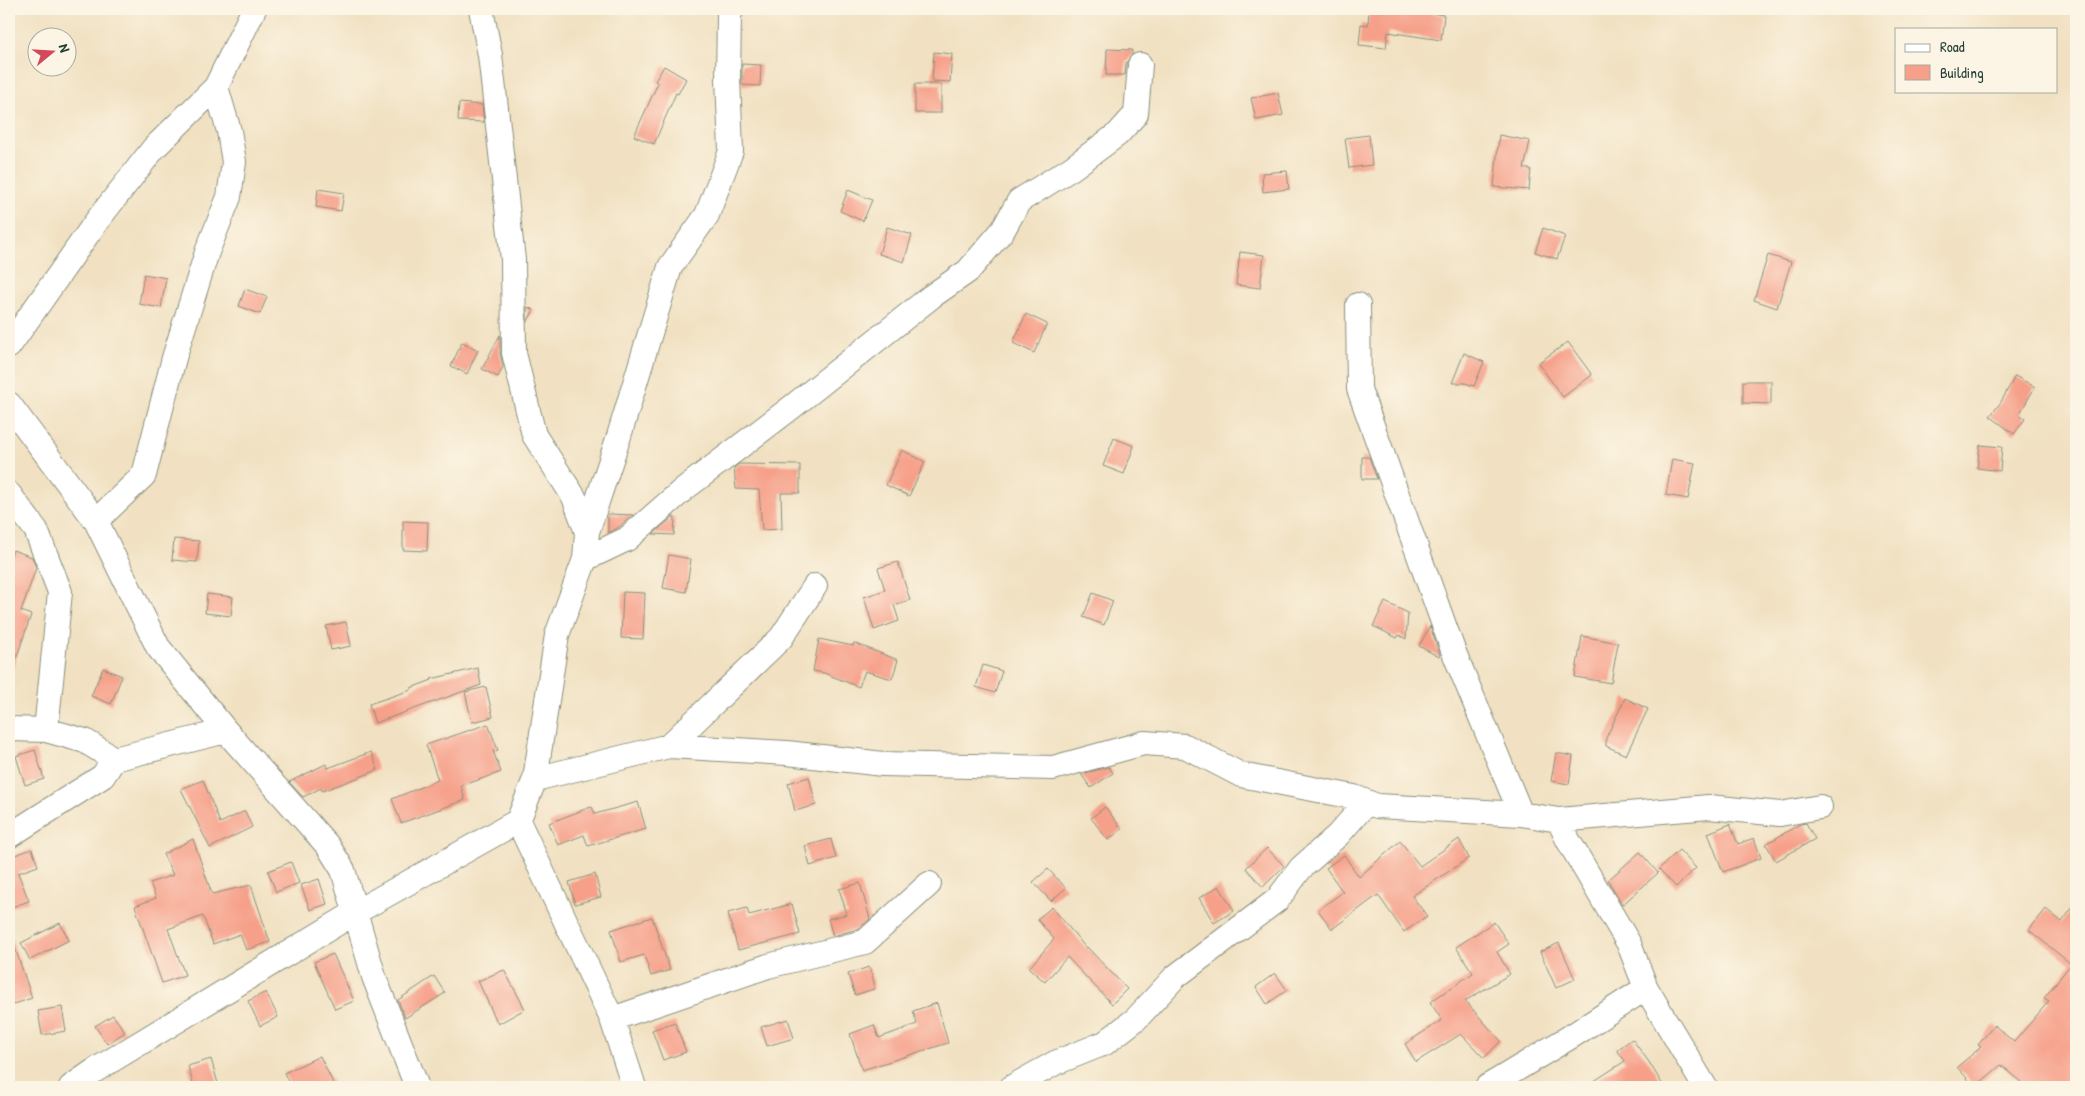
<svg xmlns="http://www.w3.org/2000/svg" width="2085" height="1096" viewBox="0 0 2085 1096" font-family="'Patrick Hand',sans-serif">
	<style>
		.building { fill: #f6a08a }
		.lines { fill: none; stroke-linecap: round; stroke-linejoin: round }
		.minor-casing { stroke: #888f7b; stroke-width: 26 }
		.minor { stroke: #fff; stroke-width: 24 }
	</style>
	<rect width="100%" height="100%" fill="#fcf5e5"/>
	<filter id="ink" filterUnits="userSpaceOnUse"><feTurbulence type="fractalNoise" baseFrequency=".02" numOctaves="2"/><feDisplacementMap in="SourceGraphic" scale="10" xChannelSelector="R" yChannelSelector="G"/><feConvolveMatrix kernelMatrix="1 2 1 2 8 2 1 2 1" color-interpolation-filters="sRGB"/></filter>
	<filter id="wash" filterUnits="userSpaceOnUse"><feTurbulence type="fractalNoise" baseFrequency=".0096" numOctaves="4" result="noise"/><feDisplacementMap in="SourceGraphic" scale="20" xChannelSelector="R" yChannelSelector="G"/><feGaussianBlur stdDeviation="1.12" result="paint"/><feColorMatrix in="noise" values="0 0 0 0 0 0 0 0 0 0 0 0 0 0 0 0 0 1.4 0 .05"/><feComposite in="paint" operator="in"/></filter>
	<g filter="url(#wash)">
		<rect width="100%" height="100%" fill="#f1e1c2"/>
		<g id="blocks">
			<path class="building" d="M1369 9H1400L1444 15 1441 40 1388 32 1386 48 1359 45 1361 24 1368 25Z
				M1107 49 1132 50V55L1126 63 1125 75H1106Z
				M934 52 952 54 950 82 932 81Z
				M742 64 761 65 760 86 742 85Z
				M664 66 686 79 678 94 676 93 654 144 634 136 658 83 655 81Z
				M915 84H941V113H915Z
				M1278 93 1283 115 1256 120 1251 98Z
				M459 103 482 105 484 122 458 121Z
				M1369 135 1372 165 1349 168 1345 138Z
				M1499 135 1530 141 1524 169H1531L1529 190 1494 187Z
				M1287 171 1289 189 1263 192 1262 173Z
				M318 189 344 193 341 211 316 207Z
				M848 190 872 200 863 221 840 211Z
				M887 227 912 235 904 262 879 254Z
				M1543 228 1565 236 1557 259 1535 252Z
				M1240 252 1264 255 1260 288 1236 285Z
				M1768 255 1791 262 1777 308 1754 300Z
				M144 274 166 278 161 308 139 304Z
				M245 289 267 297 260 314 239 306Z
				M527 307 534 310 527 322Z
				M1026 314 1047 324 1034 353 1013 343Z
				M500 335V353L503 367 498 377 482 369Z
				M462 342 478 350 467 374 451 366Z
				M1568 342 1592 375 1563 397 1538 363Z
				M1464 353 1484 362 1474 386 1465 383H1452Z
				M2015 376 2035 387 2019 415 2025 419 2014 434 1990 416 2001 402Z
				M1743 381H1771V404L1743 403Z
				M1114 438 1134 446 1124 474 1103 466Z
				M1980 445 2002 447 2000 471 1977 468Z
				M902 450 925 462 909 496 886 485Z
				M1362 457H1369L1377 479H1362Z
				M1672 459 1695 463 1688 499 1666 495Z
				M739 464 800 465V493H781L782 529 762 530 759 490 736 489 734 468Z
				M608 514 633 515 619 527 610 532H608Z
				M673 517H675L674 535 653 534Z
				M403 521 428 522 427 551 403 550Z
				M174 539 199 541 197 562 172 560Z
				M13 550 32 557 36 568 21 611 31 615 12 671 9 670V561Z
				M669 555 691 559 686 592 663 588Z
				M898 562 910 600 894 605 899 621 874 630 864 597 885 590 878 568Z
				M623 592 645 593 643 639 621 638Z
				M1093 593 1113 601 1104 625 1083 617Z
				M207 594 233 597 231 616 205 613Z
				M1385 602 1408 613 1406 639 1399 635 1397 638 1373 626Z
				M346 622 351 646 331 650 326 626Z
				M1430 626 1440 655 1439 657 1419 646Z
				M1582 636 1618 643 1611 683 1575 677Z
				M819 639 853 646 854 643 898 660 892 679 865 671 859 687 824 673 813 671Z
				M983 665 1002 671 995 693 976 687Z
				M103 668 122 676 111 704 91 696Z
				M478 668 481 685 375 723 369 704 411 690V688L432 680 431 679Z
				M486 687 493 717 472 722 465 692Z
				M1625 698 1648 709 1626 755 1606 746V738Z
				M488 724 498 750 493 751 501 772 461 786 465 800 401 823 392 799 438 780 426 745Z
				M35 750 44 779 25 785 16 756Z
				M371 752 378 770 322 791 321 788 303 797 289 782 326 764 328 768Z
				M1556 753 1573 756 1569 784 1551 781Z
				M1109 767 1113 773 1091 788 1081 774Z
				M809 777 816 805 795 811 788 783Z
				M203 780 220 823 245 811 252 827 210 848 181 789Z
				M638 802 646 829 588 846 584 835 558 845 549 823 588 808 592 807 595 814Z
				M1105 807 1122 829 1108 840 1091 818Z
				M1806 823 1815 839 1776 861 1766 844 1800 824Z
				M1730 824 1738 844 1754 838 1761 858 1723 872 1708 833Z
				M193 839 212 894 251 885 270 942 246 950 240 934 213 944 203 916 168 929 185 975 162 983 135 906 156 898 150 883 173 875 163 854Z
				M831 839 836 858 810 866 805 846Z
				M1459 839 1469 858 1412 896 1427 916 1404 932 1378 895 1332 929 1318 910 1343 892 1326 868 1344 855 1359 877 1400 841 1420 866Z
				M1267 848 1284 866 1263 887 1246 868Z
				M32 849 38 866 18 873 29 901 9 908V853H11L12 856Z
				M1679 850 1696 868 1676 887 1659 869Z
				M1640 852 1658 873 1622 905 1608 880Z
				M291 862 299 883 276 892 268 871Z
				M1048 869 1066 888 1051 901 1033 882Z
				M595 874 601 897 575 904 569 882Z
				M319 879 327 904 310 910 301 885Z
				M860 883 870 919 858 929 833 936 828 919 847 914 839 889Z
				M1219 886 1234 911 1214 923 1199 898Z
				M2076 903V1087H2028L2001 1065 1975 1087 1957 1067 1981 1047 1978 1045 1994 1025 2014 1042 2049 1001 2044 998 2071 964 2029 930 2046 909 2062 922Z
				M792 904 800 934 738 950 728 913 747 908 749 915Z
				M1052 907 1086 948 1087 947 1127 989 1112 1004 1067 957 1045 982 1029 968 1054 939 1037 919Z
				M652 917 670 970 651 976 644 955 621 962 611 930Z
				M1494 922 1509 944 1497 952 1510 974 1465 1001 1501 1041 1484 1058 1461 1034 1416 1062 1405 1044 1442 1020 1430 1002 1473 973 1456 947Z
				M60 923 69 940 30 960 21 943Z
				M9 939H12L32 998 9 1006Z
				M1559 943 1575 979 1556 988 1540 952Z
				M333 954 354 1001 335 1009 314 962Z
				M869 967 874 982V989L855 995 848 974Z
				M504 970 525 1009 498 1024 478 981Z
				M1275 973 1287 990 1267 1004 1256 987Z
				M434 976 445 993 405 1018 398 1000Z
				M266 992 278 1017 260 1026 248 1001Z
				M937 1003 948 1043 862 1070 850 1034 874 1025 879 1038 917 1024 913 1011Z
				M62 1007 66 1031 42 1035 38 1011Z
				M113 1015 125 1032 107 1044 95 1026Z
				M788 1019 794 1038 767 1046 761 1027Z
				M675 1022 686 1052 663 1060 652 1030Z
				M1632 1039 1649 1062 1664 1087H1585L1625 1061 1617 1050Z
				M320 1056 335 1087H291L284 1073Z
				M211 1059 219 1087H194L188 1066Z"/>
		</g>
	</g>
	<g filter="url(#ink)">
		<use href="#blocks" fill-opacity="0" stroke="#888f7b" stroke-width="1"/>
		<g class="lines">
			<defs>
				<path id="minor" d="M481 9 490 55 513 260 514 353 534 435 574 497 587 532
					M1358 305 1359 389 1453 650 1521 814
					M9 346 96 222 154 148 216 87 254 9
					M9 404 96 521 158 647 226 731 328 846 343 870 374 977 417 1087
					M9 494 36 530 60 592 46 730
					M96 521 144 475 174 358 207 252 229 197 234 162 229 131 216 87
					M585 559 627 539 684 489 792 407 932 296 968 271 1003 230 1019 201 1072 168 1118 134 1136 114 1140 65
					M9 729 46 730 85 741 114 759
					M669 746 781 638 815 586
					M535 779 669 746 787 753 883 764 1053 768 1144 743 1185 746 1241 775 1354 797 1377 806 1521 814 1559 820 1709 807 1780 814 1820 807
					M1559 820 1568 840 1629 944 1646 988 1705 1087
					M518 821 612 1019 634 1087
					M9 836 103 776 114 759 226 731
					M612 1019 768 966 865 942 929 884
					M71 1087 94 1071 356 912 518 821 535 779 557 635 585 559 587 532 619 436 670 267 707 215 731 151 728 78 729 15 732 9
					M1012 1087 1055 1063 1105 1043 1136 1019 1175 977 1277 900 1301 868 1338 835 1367 802
					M1487 1087 1575 1034 1646 988"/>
			</defs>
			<use href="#minor" class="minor-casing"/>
			<use href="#minor" class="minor"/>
		</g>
	</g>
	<rect width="2085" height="1096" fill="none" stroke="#fcf5e5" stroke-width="30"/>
	<rect x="1895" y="28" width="162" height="65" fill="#fcf5e5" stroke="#a4ab9e"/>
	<rect x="1905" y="44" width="25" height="8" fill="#ffffff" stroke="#a4ab9e"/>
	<text x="1940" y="52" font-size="15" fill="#1f3d34">Road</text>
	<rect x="1905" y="65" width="25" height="15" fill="#f6a08a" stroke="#a4ab9e"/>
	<text x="1940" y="78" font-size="15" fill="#1f3d34">Building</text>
	<g transform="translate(52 52) rotate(72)"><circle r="24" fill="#fcf5e5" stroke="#a4ab9e"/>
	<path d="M0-4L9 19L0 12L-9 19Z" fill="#d1495b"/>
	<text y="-8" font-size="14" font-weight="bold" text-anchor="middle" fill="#1f3d34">N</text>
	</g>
</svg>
